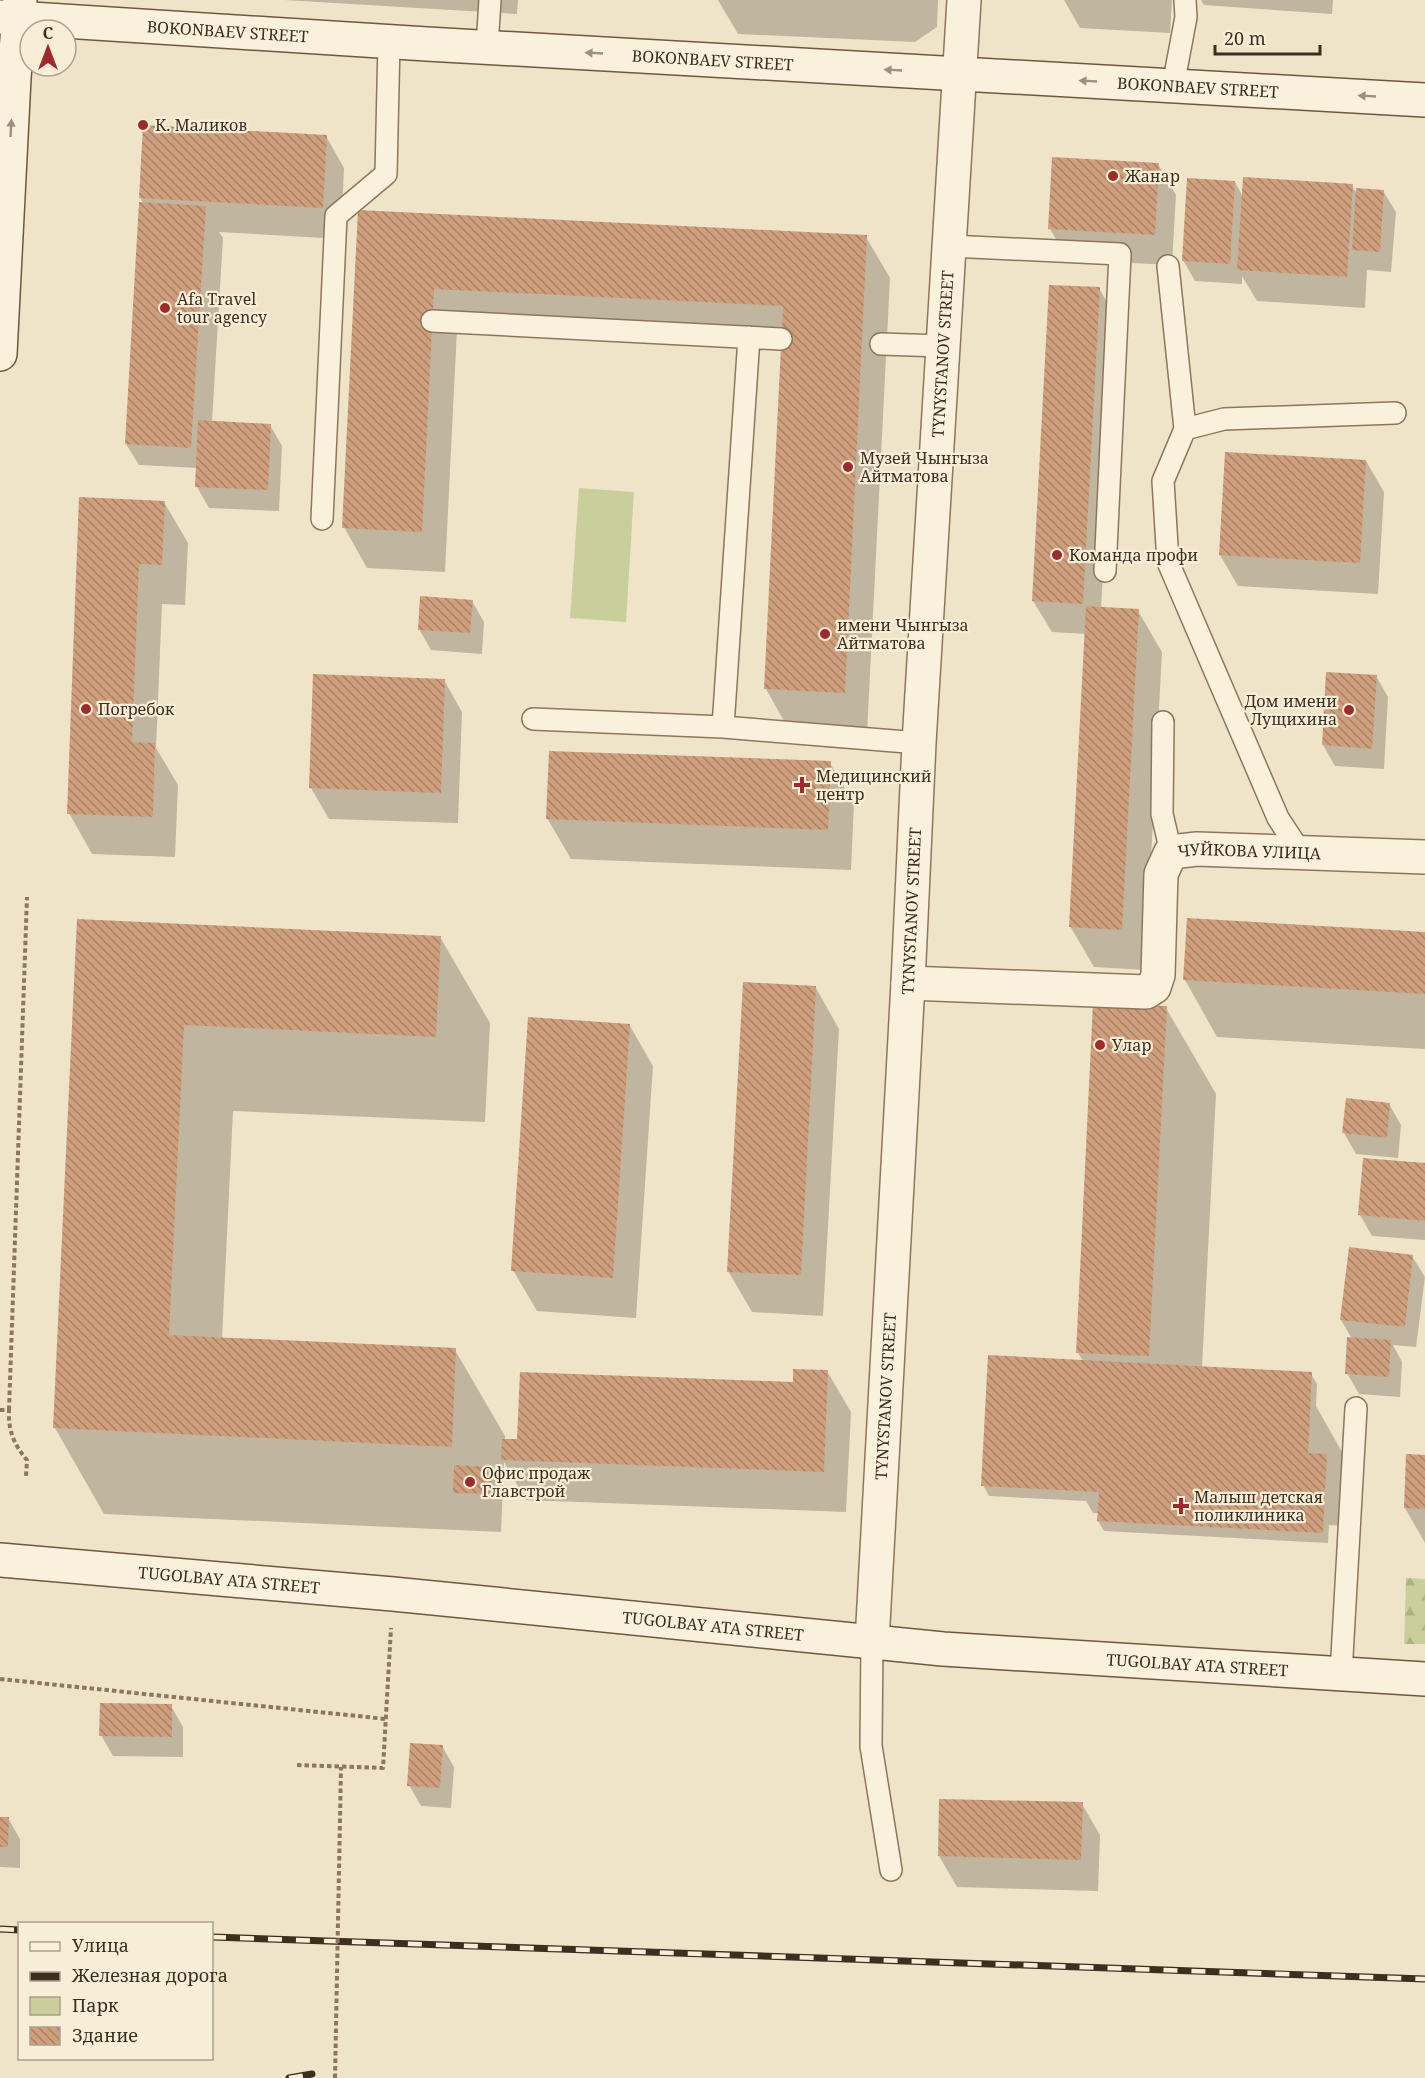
<svg xmlns="http://www.w3.org/2000/svg" width="1425" height="2078" viewBox="0 0 1425 2078" font-family="'Noto Serif',serif">
	<style>
		.forest { fill: url(#forest-firs) }
		.park { fill: #c9cf9b }
		.shadow { fill: #0003 }
		.building { fill: url(#building-back-hatch) }
		.lines { fill: none; stroke-linecap: round; stroke-linejoin: round }
		.lane-casing { stroke: #8d765c; stroke-width: 24 }
		.street-casing { stroke: #8d765c; stroke-width: 36 }
		.secondary-casing { stroke: #6f573f; stroke-width: 36 }
		.path { stroke: #8d765c; stroke-width: 4; stroke-dasharray: 4.5 3; stroke-linecap: butt }
		.lane { stroke: #faf1dc; stroke-width: 21 }
		.street { stroke: #faf1dc; stroke-width: 33 }
		.secondary { stroke: #faf1dc; stroke-width: 33 }
		.rail-casing { stroke: #3d2e20; stroke-width: 7 }
		.rail { stroke: #f7eed8; stroke-width: 4.5; stroke-dasharray: 14; stroke-linecap: butt }
		.path-bridge { stroke: #8d765c; stroke-width: 4; stroke-dasharray: 4.5 3; stroke-linecap: butt }
		.oneway { fill: #9c907e }
		.poi-dot { fill: #9e2a2b; stroke: #f7eed8; stroke-width: 2 }
		.labels { text-anchor: middle; dominant-baseline: central; stroke-width: 4.5; stroke-linejoin: round; paint-order: stroke }
		.street-label { font-size: 16px; fill: #3d2e20; stroke: #f7eed8 }
		.poi-label { font-size: 16px; fill: #3d2e20; stroke: #f7eed8; text-anchor: start }
	</style>
	<defs>
		<pattern id="forest-firs" width="22" height="20" patternUnits="userSpaceOnUse" patternTransform="scale(1.5)"><rect width="22" height="20" fill="#c9cf9b"/><path d="M5 1l3.5 6h-7zM16 11l3.5 6h-7z" fill="#aeb285"/></pattern>
		<pattern id="building-back-hatch" width="6" height="6" patternUnits="userSpaceOnUse" patternTransform="scale(1.5)"><rect width="6" height="6" fill="#cf9f7d"/><path d="M-1 5l2 2M0 0l6 6M5-1l2 2" fill="none" stroke="#a98266"/></pattern>
	</defs>
	<rect width="100%" height="100%" fill="#f0e4c8"/>
	<path class="forest" d="M1406 1578 1425 1579V1644H1404Z"/>
	<path class="park" d="M579 488 634 492 626 622 570 618Z"/>
	<path class="shadow" d="M284 0H518L517 14Z
		M718 0H938L937 27 915 42 738 34Z
		M1064 0H1172L1170 33 1080 28Z
		M1201 0H1333L1332 14 1204 5Z
		M326 136 344 168 341 239 219 232 223 238 212 422 270 425 282 446 279 511 209 508 197 487 198 468 139 465 126 444 144 204 140 198Z
		M1053 159 1158 164 1176 195 1172 265 1068 260 1050 229Z
		M1235 182 1243 197 1352 186 1357 194 1383 191 1396 212 1391 272 1367 270 1365 308 1257 301 1242 276V284L1195 281 1183 260Z
		M359 212 866 237 890 278 867 733 789 730 766 689 783 345 457 329 445 572 367 568 344 527Z
		M1099 288 1117 320 1101 609 1138 611 1162 652 1145 970 1094 967 1070 926 1086 634 1052 632 1033 601Z
		M1366 461 1384 492 1378 594 1238 586 1220 555Z
		M81 499 164 502 188 543 185 605 162 604 156 748 178 785 175 857 92 854 69 813Z
		M472 601 484 622 482 654 431 650 419 629Z
		M1376 676 1388 697 1384 769 1335 766 1323 745Z
		M444 680 462 712 458 823 329 819 311 788Z
		M830 763 854 804 851 870 571 859 547 818Z
		M78 920 440 937 490 1023 485 1122 233 1111 222 1339 455 1350 505 1436V1440L518 1441 794 1384 827 1371 851 1412 846 1512 526 1500 504 1462 501 1532 104 1514 55 1428Z
		M1425 934V1049L1217 1037 1185 980Z
		M816 988 839 1029 823 1316 752 1312 728 1271Z
		M1166 1008 1216 1094 1202 1368 1311 1374 1317 1384 1316 1406 1346 1459 1343 1526 1329 1525 1328 1543 1104 1531 1098 1521 1099 1513H1093L1086 1501 989 1496 983 1485 1083 1361 1078 1353Z
		M630 1026 653 1066 636 1318 537 1311 513 1270Z
		M1389 1104 1401 1125 1398 1158 1356 1154 1344 1133Z
		M1425 1165V1240L1372 1236 1360 1215Z
		M1350 1249 1412 1256 1425 1277 1416 1347 1393 1345 1402 1362 1400 1397 1359 1394 1347 1373 1352 1339 1341 1320Z
		M1425 1456V1543L1405 1508Z
		M171 1706 183 1727V1757L113 1756 101 1735Z
		M442 1746 454 1767 451 1808 421 1806 409 1785Z
		M1082 1804 1100 1835 1098 1891 957 1887 939 1856Z
		M0 1818H8L20 1839V1868L0 1867Z"/>
	<path class="building" d="M143 125 327 135 323 208 139 198Z
		M1052 157 1159 163 1155 235 1048 229Z
		M1243 177 1353 184 1347 277 1237 270Z
		M1187 178 1235 181 1230 264 1182 261Z
		M1356 188 1384 190 1380 252 1352 250Z
		M139 202 206 206 191 448 125 444Z
		M358 210 867 235 845 693 764 689 783 306 434 289 422 532 342 528Z
		M1049 285 1100 287 1083 604 1032 601Z
		M198 420 271 424 268 490 195 487Z
		M1225 452 1366 460 1360 563 1219 555Z
		M79 497 165 501 162 565 139 564 132 742 155 743 153 817 67 814Z
		M420 596 473 600 470 633 418 630Z
		M1086 606 1139 609 1122 930 1069 927Z
		M1326 672 1377 675 1372 749 1322 745Z
		M313 674 445 679 441 793 309 788Z
		M549 751 831 761 828 830 546 819Z
		M1187 918 1425 932V994L1183 980Z
		M77 919 441 936 436 1037 184 1025 169 1335 456 1348 452 1447 53 1428Z
		M743 982 816 986 801 1275 727 1272Z
		M1093 1003 1167 1006 1149 1356 1076 1353Z
		M528 1017 630 1024 613 1278 511 1271Z
		M1346 1098 1390 1103 1387 1138 1342 1133Z
		M1363 1158 1425 1163V1221L1358 1215Z
		M1349 1247 1413 1255 1405 1327 1340 1320Z
		M1347 1337 1391 1340 1389 1377 1345 1374Z
		M988 1355 1312 1372 1308 1453 1327 1454 1323 1533 1097 1521 1099 1492 981 1486Z
		M793 1369 828 1370 824 1472 501 1460 502 1439H517L520 1372 793 1382Z
		M1406 1454 1425 1455V1509L1404 1508Z
		M454 1465 492 1467 491 1494 453 1493Z
		M100 1703 172 1704V1737L99 1736Z
		M410 1743 443 1745 440 1788 407 1786Z
		M939 1799 1083 1802 1081 1860 938 1856Z
		M0 1817H9L8 1847H0Z"/>
	<g class="lines">
		<defs>
			<path id="lane" d="M487 47 490 0
				M1173 86 1186 17 1185 0
				M950 246 1120 254 1105 571
				M1168 266 1185 429
				M432 321 781 339
				M881 344 942 346
				M322 519 336 216 386 174 389 42
				M533 719 723 727 919 743
				M1163 722 1162 814 1171 852
				M723 727 749 337
				M1301 853 1278 818 1168 562 1163 481 1185 429 1224 419 1395 413
				M872 1642 871 1746 891 1870
				M1341 1674 1356 1408"/>
			<g id="street">
				<path id="s1" d="M908 983 1146 992 1154 987 1158 975 1161 874 1171 852 1197 849 1425 857"/>
				<path id="s2" d="M872 1642 908 983 919 743 964 0"/>
			</g>
			<g id="secondary">
				<path id="s3" d="M0 17 427 44 1425 100"/>
				<path d="M0 354 14 78 20 0"/>
				<path id="s4" d="M0 1560 393 1594 943 1649 1425 1679"/>
			</g>
		</defs>
		<use href="#lane" class="lane-casing"/>
		<use href="#street" class="street-casing"/>
		<use href="#secondary" class="secondary-casing"/>
		<path class="path" d="M0 1410H9C8 1430 14 1445 27 1460L26 1476
			M9 1410 27 897
			M0 1679 386 1719
			M297 1765 383 1768 391 1628"/>
		<use href="#lane" class="lane"/>
		<use href="#street" class="street"/>
		<use href="#secondary" class="secondary"/>
		<defs>
			<path id="rail" d="M0 1929 20 1930
				M212 1937 1425 1979
				M289 2078 312 2074"/>
		</defs>
		<use href="#rail" class="rail-casing"/>
		<use href="#rail" class="rail"/>
		<path class="path-bridge" d="M335 2078 341 1767"/>
	</g>
	<defs><path id="oneway-solid" d="M-6-.8H1V-3.2L6.5 0L1 3.2V.8H-6Z" transform="scale(1.5)"/></defs>
	<g class="oneway">
		<use href="#oneway-solid" transform="translate(594 53) rotate(-177)"/>
		<use href="#oneway-solid" transform="translate(893 70) rotate(-177)"/>
		<use href="#oneway-solid" transform="translate(1088 81) rotate(-177)"/>
		<use href="#oneway-solid" transform="translate(1367 96) rotate(-177)"/>
		<use href="#oneway-solid" transform="translate(11 128) rotate(-87)"/>
	</g>
	<g class="poi-dot">
		<circle cx="143" cy="125" r="6"/>
		<circle cx="1113" cy="176" r="6"/>
		<circle cx="165" cy="308" r="6"/>
		<circle cx="848" cy="467" r="6"/>
		<circle cx="1057" cy="555" r="6"/>
		<circle cx="825" cy="634" r="6"/>
		<circle cx="86" cy="709" r="6"/>
		<circle cx="1349" cy="710" r="6"/>
		<path d="M799 776h6v6h6v6h-6v6h-6v-6h-6v-6h6z"/>
		<circle cx="1100" cy="1045" r="6"/>
		<circle cx="470" cy="1482" r="6"/>
		<path d="M1178 1497h6v6h6v6h-6v6h-6v-6h-6v-6h6z"/>
	</g>
	<g class="labels">
		<g class="street-label">
			<text stroke="none"><textPath href="#s3" startOffset="228">BOKONBAEV STREET</textPath></text>
			<text stroke="none"><textPath href="#s3" startOffset="714">BOKONBAEV STREET</textPath></text>
			<text stroke="none"><textPath href="#s3" startOffset="1200">BOKONBAEV STREET</textPath></text>
			<text stroke="none"><textPath href="#s2" startOffset="1290">TYNYSTANOV STREET</textPath></text>
			<text stroke="none"><textPath href="#s1" startOffset="464">ЧУЙКОВА УЛИЦА</textPath></text>
			<text stroke="none"><textPath href="#s2" startOffset="732">TYNYSTANOV STREET</textPath></text>
			<text stroke="none"><textPath href="#s2" startOffset="246">TYNYSTANOV STREET</textPath></text>
			<text stroke="none"><textPath href="#s4" startOffset="230">TUGOLBAY ATA STREET</textPath></text>
			<text stroke="none"><textPath href="#s4" startOffset="716">TUGOLBAY ATA STREET</textPath></text>
			<text stroke="none"><textPath href="#s4" startOffset="1202">TUGOLBAY ATA STREET</textPath></text>
		</g>
		<g class="poi-label">
			<text x="155" y="125">К. Маликов</text>
			<text x="1125" y="176">Жанар</text>
			<text x="177" y="299">Afa Travel<tspan x="177" dy="18">tour agency</tspan></text>
			<text x="860" y="458">Музей Чынгыза<tspan x="860" dy="18">Айтматова</tspan></text>
			<text x="1069" y="555">Команда профи</text>
			<text x="837" y="625">имени Чынгыза<tspan x="837" dy="18">Айтматова</tspan></text>
			<text x="1337" y="701" text-anchor="end">Дом имени<tspan x="1337" dy="18">Лущихина</tspan></text>
			<text x="98" y="709">Погребок</text>
			<text x="816" y="776">Медицинский<tspan x="816" dy="18">центр</tspan></text>
			<text x="1112" y="1045">Улар</text>
			<text x="482" y="1473">Офис продаж<tspan x="482" dy="18">Главстрой</tspan></text>
			<text x="1194" y="1497">Малыш детская<tspan x="1194" dy="18">поликлиника</tspan></text>
		</g>
	</g>
	<rect x="18" y="1922" width="195" height="138" fill="#f7eed8" stroke="#ada18e" stroke-width="1.5"/>
	<rect x="30" y="1942" width="30" height="9" fill="#faf1dc" stroke="#ada18e" stroke-width="1.5"/>
	<text x="72" y="1952" font-size="18" fill="#3d2e20">Улица</text>
	<rect x="30" y="1972" width="30" height="9" fill="#3d2e20" stroke="#ada18e" stroke-width="1.5"/>
	<text x="72" y="1982" font-size="18" fill="#3d2e20">Железная дорога</text>
	<rect x="30" y="1997" width="30" height="18" fill="#c9cf9b" stroke="#ada18e" stroke-width="1.5"/>
	<text x="72" y="2012" font-size="18" fill="#3d2e20">Парк</text>
	<rect x="30" y="2027" width="30" height="18" fill="url(#building-back-hatch)" stroke="#ada18e" stroke-width="1.5"/>
	<text x="72" y="2042" font-size="18" fill="#3d2e20">Здание</text>
	<g transform="translate(48 48)"><circle r="28" fill="#f7eed8" stroke="#ada18e" stroke-width="1.5"/>
	<path d="M0-4.5L10 22L0 15L-10 22Z" fill="#9e2a2b"/>
	<text y="-9" font-size="16" font-weight="bold" text-anchor="middle" fill="#3d2e20">С</text>
	</g>
	<path d="M1215 45v9h105v-9" fill="none" stroke="#3d2e20" stroke-width="3"/>
	<text x="1224" y="45" font-size="18" fill="#3d2e20" stroke="#f7eed8" stroke-width="4.5" paint-order="stroke">20 m</text>
</svg>
